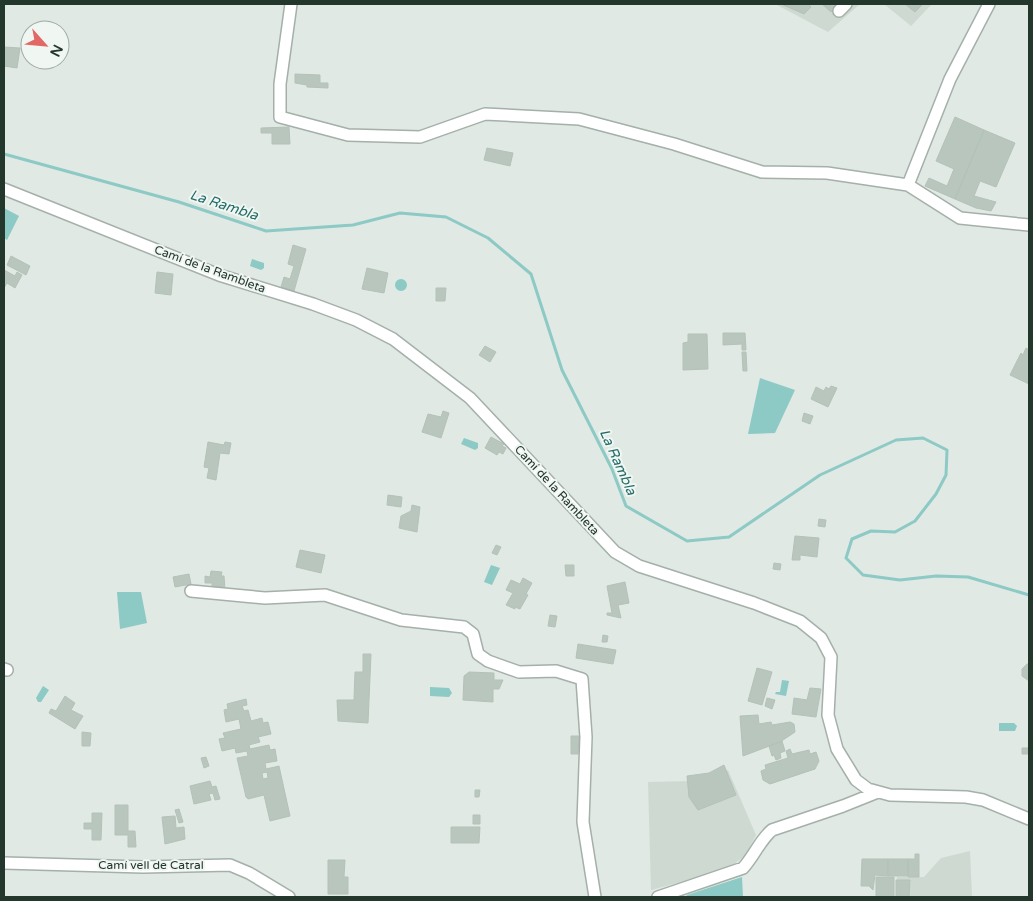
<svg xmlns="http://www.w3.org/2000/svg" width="1033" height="901" viewBox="0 0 1033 901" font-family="'Varela Round',sans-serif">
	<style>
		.built { fill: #ced9d2 }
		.water { fill: #8dc9c5 }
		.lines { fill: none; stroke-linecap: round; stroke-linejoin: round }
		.stream { stroke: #8dc9c5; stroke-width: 3 }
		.building { fill: #b9c6be; stroke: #b3c2b9; fill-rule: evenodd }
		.street-casing { stroke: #a4b0a9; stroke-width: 14 }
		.street { stroke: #fff; stroke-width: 11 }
		.labels { text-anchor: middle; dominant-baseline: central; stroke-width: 4; stroke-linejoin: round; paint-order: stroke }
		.street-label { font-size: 12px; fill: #23372d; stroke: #f0f6f2 }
		.water-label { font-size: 14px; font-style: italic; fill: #246c69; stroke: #f0f6f2 }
	</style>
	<rect width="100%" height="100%" fill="#e0e9e3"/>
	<path class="built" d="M775 4H860L828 32Z
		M884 4H932L911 26Z
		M728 770 756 835 745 856 725 870 651 890 648 782 694 781Z
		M970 851 972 897H897V877H924L941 858Z"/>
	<path class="water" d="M4 208 19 216 7 240 4 238Z
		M252 259 264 263V268L261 270 250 266Z
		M395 285a6 6 0 1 1 12 0a6 6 0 1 1-12 0Z
		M760 378 795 390 775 433 748 434Z
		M464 438 478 443V448L475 450 461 444Z
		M491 565 500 568 492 585 484 582Z
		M117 592H141L147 623 120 629Z
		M782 680 789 681 786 696 775 694 776 692H780Z
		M43 686 49 690 41 702H38L36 698Z
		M430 687 449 688 452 693 449 697 430 696Z
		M999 723H1014L1017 726 1015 731H999Z
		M742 877 743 897H686L687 895Z"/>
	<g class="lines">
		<path class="stream" d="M4 154 179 202 266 231 353 225 400 213 446 217 488 238 531 274 562 370 612 469 626 506 687 541 729 537 820 475 896 440 923 438 947 450 946 475 936 494 915 521 895 532 871 531 852 539 846 558 863 575 900 580 936 576 968 577 1029 595"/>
	</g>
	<path class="building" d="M781 4H808L811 7 804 14Z
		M822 4H839L831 12Z
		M905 4H923L915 12Z
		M4 47 20 48 17 68 4 66Z
		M295 74 320 75V83H328V88L307 87V85L295 83Z
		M955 117 984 130 955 199 925 186 929 178 947 186 954 169 936 161Z
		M289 127 290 144H272V133H261V128Z
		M984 130 1015 143 996 187 980 181 974 196 996 202 991 211 976 208 955 199Z
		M487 148 513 153 510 166 484 160Z
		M293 245 306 249 294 291 281 287 284 277 290 279 294 266 288 264Z
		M11 256 30 266 26 275 7 265Z
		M367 268 388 273 384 293 362 289Z
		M4 270 15 276 17 272 22 275 15 288 7 283 4 288Z
		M157 272 173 274 171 295 155 293Z
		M436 288H446L445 301H436Z
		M723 333H745L746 350H742V344L723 345Z
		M688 334H707L708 369 683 370V343L688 342Z
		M485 346 496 352 490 362 479 355Z
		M1026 348 1029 350V384L1010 375 1021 353 1023 355Z
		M742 352H746L747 371H743Z
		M831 386 837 388 828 407 811 399 816 387 824 391 826 387 829 389Z
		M443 411 449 413 441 438 422 432 428 414 441 417Z
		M804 413 813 416 810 424 802 421Z
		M491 437 504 444 502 446 506 448 503 454 499 452 497 455 485 448Z
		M208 442 224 445 225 442 231 443 229 454 220 453 216 480 207 478 209 468 204 467Z
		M388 495 402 497 401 507 387 505Z
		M412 505 420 507 417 532 399 528 401 516 411 511Z
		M819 519 826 520 825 527 818 526Z
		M795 536 819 538 817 557 800 555V560H792Z
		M496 545 501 547 497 555 492 553Z
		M300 550 325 555 321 573 296 567Z
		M774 563 781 564 780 570 773 569Z
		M565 565H574V576H566Z
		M211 571 222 572 221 576H224L225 590H212V583H205V576L210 577Z
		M189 574 191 584 175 587 173 577Z
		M523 578 532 583 526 594 528 595 520 609 515 607V609L506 605 513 593 506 590 511 580 520 584Z
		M625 582 629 603 618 605 621 618 607 615V613H612L607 586Z
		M550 615 557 616 555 627 548 626Z
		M603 635 608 636 607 642H602Z
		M578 644 616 650 613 664 576 658Z
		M363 654H371L368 723 338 721 337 700H354L355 672H363Z
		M1027 664H1029V681L1022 676V669Z
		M757 668 772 672 762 705 748 701Z
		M469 672 494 673V680H503L499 689H493V702L463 700 464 676Z
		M810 688 821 689 816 717 792 714 794 698 807 700Z
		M65 696 75 703 71 710 83 716 75 729 49 713 51 709 56 711Z
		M767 698 775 700 772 709 765 706Z
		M246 699 247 705 242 706 244 711 248 710 251 721 262 718 263 723 268 722 271 734 258 737 260 742 249 745 250 749 269 745 270 750 275 749 277 761 265 763 266 769 279 766 290 816 270 821 264 795 248 799 246 797 237 758 248 756 247 751 236 753 235 748 222 751 219 739 225 738 223 733 241 729 239 719 226 722 224 710 228 709 227 704ZM267 772 268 778 263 779 262 773Z
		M758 715 759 724 771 722 772 725 790 722 794 724 795 732 780 742 743 756 740 716Z
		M82 732 91 733 90 746H82Z
		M571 736H579L578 754H571Z
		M782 741 785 751 780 753 781 758 776 760 774 755 772 756 769 746Z
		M1022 748H1028V754H1022Z
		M790 749 792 754 809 750 810 754 816 752 819 761 815 769 770 784 763 780 761 771 766 769 765 765 788 758 786 751Z
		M206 757 209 766 204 768 201 758Z
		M724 765 736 795 698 810 689 797 687 776 709 773Z
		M210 781 212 787 216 786 220 799 215 800 213 793 209 794 211 800 194 804 190 786Z
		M475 790H480L479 797H475Z
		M115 805H128V831H135L136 847H128V835H115Z
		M179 809 183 822 179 823 175 810Z
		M92 813H102L101 840H92V829H84V823H92Z
		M473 815H480V824H473Z
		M175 816 176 828 184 827 185 839 165 844 162 817Z
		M451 827H480L479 843H451Z
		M915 854H919V877H908V859H915Z
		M862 859H888V876L875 875 873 890 869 886H861Z
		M888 859H908V876H888Z
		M328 860H345L344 877H348V894H328Z
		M876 877H894V897H876Z
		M896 880H910L909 897H896Z"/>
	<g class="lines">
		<defs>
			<path id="street" d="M291 4 280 84V117L348 135 420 137 485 114 579 119 674 144 762 172 827 173 908 185
				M989 4 950 79 908 185 960 218 1029 225
				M839 11 846 4
				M4 189 219 275 313 304 356 320 393 339 470 398 615 552 639 566 754 603 800 621 821 638 831 657 828 715 837 749 856 780 868 789 890 795 966 797 983 800 1029 819
				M191 591 265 598 325 595 401 620 464 627 473 634 478 654 488 661 519 672 556 671 582 679 586 737 583 822 595 897
				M4 669 7 670
				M4 863 143 867 230 865 249 873 289 897
				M658 897 743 868C754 856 760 840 772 830L843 806 878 792"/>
		</defs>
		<use href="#street" class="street-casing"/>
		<use href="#street" class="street"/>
	</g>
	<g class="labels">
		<g class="street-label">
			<text transform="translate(210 269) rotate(20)">Camí de la Rambleta</text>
			<text transform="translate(557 490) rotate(47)">Camí de la Rambleta</text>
			<text x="151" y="865">Camí vell de Catral</text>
		</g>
		<g class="water-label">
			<text transform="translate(224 205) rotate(18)">La Rambla</text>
			<text transform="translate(618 462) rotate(66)">La Rambla</text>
		</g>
	</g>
	<rect width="1033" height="901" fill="none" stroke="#23372d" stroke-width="10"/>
	<g transform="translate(45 45) rotate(117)"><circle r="24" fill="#f0f6f2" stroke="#9eaaa3"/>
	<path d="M0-4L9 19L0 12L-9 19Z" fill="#e26865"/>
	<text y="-8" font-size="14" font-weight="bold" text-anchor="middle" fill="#23372d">N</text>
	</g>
</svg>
